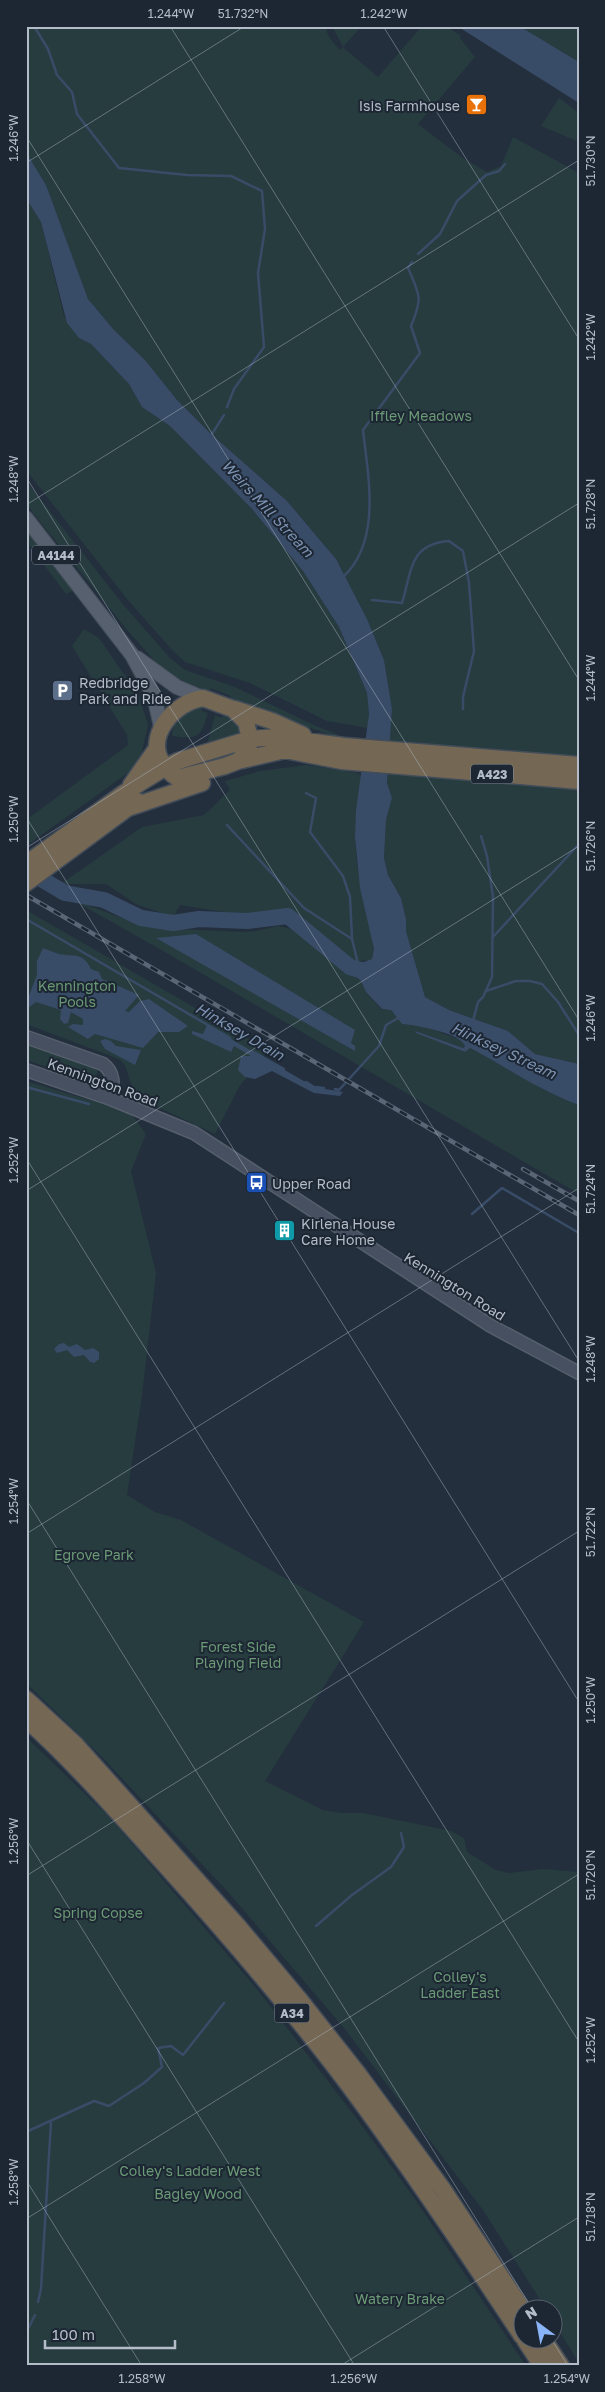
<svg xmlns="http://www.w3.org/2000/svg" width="605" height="2392" viewBox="0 0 605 2392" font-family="'Golos Text',sans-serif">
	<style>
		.green { fill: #263c3f }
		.water { fill: #394c67 }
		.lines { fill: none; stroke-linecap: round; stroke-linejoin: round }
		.stream { stroke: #394c67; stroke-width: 2.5 }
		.river { stroke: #394c67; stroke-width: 16 }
		.secondary-casing { stroke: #565f6c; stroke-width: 15 }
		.primary-casing { stroke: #414a57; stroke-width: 16 }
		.highway-casing { stroke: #434c59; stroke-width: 19 }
		.secondary { stroke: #465061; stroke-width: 12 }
		.primary { stroke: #56606e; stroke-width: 14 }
		.highway { stroke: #746855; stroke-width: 16 }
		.rail-casing { stroke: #5a6575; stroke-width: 4.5 }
		.rail { stroke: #1d2633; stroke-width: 2.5; stroke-dasharray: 8; stroke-linecap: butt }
		.ticks { fill: none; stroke: #b4bcc9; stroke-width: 1; stroke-opacity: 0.45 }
		.labels { text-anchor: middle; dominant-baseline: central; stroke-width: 4; stroke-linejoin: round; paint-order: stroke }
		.shield { fill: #1d2633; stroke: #878f9c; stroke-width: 1 }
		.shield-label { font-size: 12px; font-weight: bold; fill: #b4bcc9 }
		.poi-label { font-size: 14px; fill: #b4bcc9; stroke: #1d2633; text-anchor: start }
		.park-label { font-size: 14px; fill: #6b9a76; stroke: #1d2633 }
		.street-label { font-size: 14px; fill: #b4bcc9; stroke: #1d2633 }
		.water-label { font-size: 15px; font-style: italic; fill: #7c92b1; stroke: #1d2633 }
		.neatline { fill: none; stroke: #b4bcc9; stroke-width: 2 }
		.ticks-label { font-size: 12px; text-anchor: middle; fill: #b4bcc9 }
	</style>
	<rect width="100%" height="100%" fill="#242f3e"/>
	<path class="green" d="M26 26H326C326 36 334 43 340 50L343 47 332 26H362L343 47 378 77 422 26H446L461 36 460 38 475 57 418 124 464 159 487 172 501 166 513 137 579 173V1064L535 1054 508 1031 449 1010 425 997 406 931V919L401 898 388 875 384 858 386 820 392 798 387 783 392 709 384 660 367 619 336 559 287 501 210 433 177 400 145 360 114 330 88 299 46 185 26 152Z
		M519 26H579V62C559 49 538 39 519 26Z
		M559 98 579 113V142L541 126Z
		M26 198 41 222 64 316 79 338 91 344 129 384 142 407 170 426 252 509 303 571 339 627 367 693 369 713 368 728 327 721 250 683 185 662 173 651 127 599 26 470Z
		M26 481 122 603 170 658 185 670 235 687 318 727 339 735 334 736 229 700 231 696 210 688 209 692 188 684 161 668 128 631 26 504Z
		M30 532 71 586 72 591 66 594 26 541V535Z
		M84 629 99 638 139 696 148 725 139 765 26 846V820L128 745 127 735 72 646Z
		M203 708 202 711 208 713C200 739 198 739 172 736 174 717 184 711 203 708Z
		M224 713 235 719 243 735 207 745 215 715 222 718Z
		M306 765 358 773 361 776 355 837 357 865 374 949 372 959 367 961 364 960 353 965 291 909 236 914 180 905 173 917 136 904 106 884H61L142 827 204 815 230 790 225 781 260 771Z
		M71 899 138 924 178 929 242 932 256 931 278 926 300 931 347 968 361 981 366 992 381 1009 391 1010 402 1024 422 1025 460 1040 465 1043 463 1048 416 1032 464 1052 469 1048C506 1066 540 1091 579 1105V1194L165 952Z
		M26 910 268 1050 239 1087 215 1134 143 1100 132 1087 125 1065 119 1059 26 1024Z
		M26 1044 98 1068 95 1083 26 1060Z
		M26 1081 130 1112 146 1134 131 1171 156 1273 142 1396 127 1495 155 1512 181 1520 364 1622 265 1781 323 1810 342 1813H363L451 1831 464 1838 467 1852 496 1870 509 1873 543 1869 579 1872V2363L553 2321 552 2310 546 2309 483 2210 344 2028 228 1892 101 1756 26 1683Z
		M26 1737 109 1817 257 1989 357 2119 415 2199 526 2366H26Z"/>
	<path class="water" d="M457 26H519L579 62V103Z
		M26 152 46 185 88 299 114 330 145 360 177 400 210 433 287 501 336 559 367 619 384 660 392 709 387 783 392 798 386 820 384 858 388 875 401 898 406 919V931L425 997 449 1010 508 1031 535 1054 579 1064V1105C540 1091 506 1067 470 1048L465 1052 416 1033 415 1031 463 1048 465 1046C460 1033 416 1025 402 1024L391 1010 382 1009 366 992 361 981 347 968 372 959 374 949 360 888 355 837 356 811 369 714 367 693 339 627 303 571 252 509 170 426 142 407 129 384 91 344 79 338 67 323 41 222 26 198Z
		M196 934 355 1030 351 1043 355 1046V1051L156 938Z
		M43 948C48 950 53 952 59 954 74 957 83 952 91 969L99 972 102 979 139 995 125 1011 129 1012 140 1001 149 999 188 1026 179 1032H158L143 1048 95 1034 88 1039 68 1027 73 1024 83 1025V1019L71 1012 68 1023 64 1024 60 1019 61 1010 36 1002 28 1008 26 1003 37 975V961Z
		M207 1025 314 1087 343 1092 340 1096 314 1093 272 1071 255 1079 245 1077 238 1070 241 1056H251L234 1046 231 1052 192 1034V1031L203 1034Z
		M105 1039 111 1041 116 1046 141 1050 135 1065 105 1049 100 1041Z
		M64 1343 69 1347 77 1344 85 1350 93 1348 99 1352V1359L94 1363 90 1362 84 1355 74 1357 67 1350 57 1353 54 1349 59 1344Z"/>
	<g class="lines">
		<path class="stream" d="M34 26 48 49 57 75 72 92 77 114 119 168 187 175 231 176 262 191 265 229 258 273 264 347 234 389 227 407
			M418 254 440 234 457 201 486 175 499 171 505 164
			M210 437 224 415
			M343 577C382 541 368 476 363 430L420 353 411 326C423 297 420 296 408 268L412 262
			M372 600 402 603C412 571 409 544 449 541L463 551 469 583 474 651 463 697V709
			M306 793 316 798 310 832 343 876 350 897 352 938
			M227 825 304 908 352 939 358 964
			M26 919 230 1038
			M492 938 579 844
			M486 991 516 981H530L542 984 558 1002 579 1035
			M473 1021 478 1002 483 997 492 977 493 897 487 856 481 836
			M252 1051 284 1069
			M306 1082 314 1087 324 1088
			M26 1087 89 1104
			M335 1089 339 1090 379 1046 386 1025 400 1017
			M472 1214 502 1188 579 1233
			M316 1926 352 1895 391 1867 404 1847 401 1833
			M26 2132 94 2101 109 2106 144 2083 162 2067 158 2048 171 2046 183 2055 224 2003
			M38 2302 41 2289 51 2122
			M26 2333 35 2315"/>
		<path class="river" d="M26 870 65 893 104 900 141 918 173 923 199 919 247 921 288 916 350 967 370 973"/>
		<defs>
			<path id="secondary" d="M26 1037 103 1064C115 1073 113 1085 111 1099
				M26 1070 111 1099 194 1133 491 1326 579 1373"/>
			<path id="primary" d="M26 518 132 655 154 696 161 727
				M137 658 177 687 203 698"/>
			<path id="highway" d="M203 698 233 709 246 722 250 739 248 751 238 761 225 766 178 778C172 776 168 770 164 765 143 738 174 702 203 698Z
				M235 709 272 721 303 735
				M238 761 285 750 341 761 579 781
				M131 785 157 748
				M128 808 202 783
				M26 864 124 793 166 767 178 761 250 739 275 737 344 746 579 765
				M26 883 137 801
				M26 1699 76 1745 237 1925 299 1999 359 2075 442 2188 523 2310
				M26 1719C76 1764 119 1814 164 1864 228 1935 290 2007 348 2084 409 2166 466 2251 522 2336
				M525 2340 542 2366
				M544 2340 561 2366"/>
		</defs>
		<use href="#secondary" class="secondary-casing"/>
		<use href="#primary" class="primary-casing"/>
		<use href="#highway" class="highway-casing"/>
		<use href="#secondary" class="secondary"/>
		<use href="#primary" class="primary"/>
		<use href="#highway" class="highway"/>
		<defs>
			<path id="rail" d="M26 895 579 1215
				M523 1169 579 1201"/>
		</defs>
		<use href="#rail" class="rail-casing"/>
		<use href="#rail" class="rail"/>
	</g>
	<path class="ticks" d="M170 26 579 680M383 26 579 339M26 136 579 1020M26 163 245 26M26 477 579 1361M26 505 579 160M26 817 579 1702M26 848 579 503M26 1158 579 2042M26 1191 579 846M26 1499 533 2310M26 1534 579 1188M26 1839 355 2366M26 1876 579 1531M26 2180 142 2366M26 2219 579 1874M552 2340 568 2366M340 2366 579 2217"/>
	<defs>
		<symbol id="bar-square" viewBox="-11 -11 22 22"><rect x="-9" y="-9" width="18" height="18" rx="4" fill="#e8710a" stroke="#1d2633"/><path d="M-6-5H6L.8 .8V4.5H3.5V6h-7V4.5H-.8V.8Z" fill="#fff"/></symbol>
		<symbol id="parking-square" viewBox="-11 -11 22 22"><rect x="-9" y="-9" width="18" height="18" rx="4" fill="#5c6f8a" stroke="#1d2633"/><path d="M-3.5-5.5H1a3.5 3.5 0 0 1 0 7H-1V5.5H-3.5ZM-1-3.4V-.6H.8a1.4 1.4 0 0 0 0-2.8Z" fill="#fff"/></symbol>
		<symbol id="bus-square" viewBox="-11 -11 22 22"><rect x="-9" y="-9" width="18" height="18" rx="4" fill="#1a4fb4" stroke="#1d2633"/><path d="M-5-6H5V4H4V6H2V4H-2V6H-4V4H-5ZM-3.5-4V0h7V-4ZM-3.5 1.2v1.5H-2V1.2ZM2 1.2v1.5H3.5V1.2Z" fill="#fff"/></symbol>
		<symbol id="building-square" viewBox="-11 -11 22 22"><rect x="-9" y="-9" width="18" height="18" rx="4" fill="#0f9aa8" stroke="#1d2633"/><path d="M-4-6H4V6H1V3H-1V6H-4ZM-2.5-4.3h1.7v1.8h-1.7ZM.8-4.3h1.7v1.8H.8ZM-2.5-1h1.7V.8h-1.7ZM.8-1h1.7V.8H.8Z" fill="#fff"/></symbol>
	</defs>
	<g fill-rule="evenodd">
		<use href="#bar-square" x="464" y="92" width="25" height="25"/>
		<use href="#parking-square" x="50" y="678" width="25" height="25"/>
		<use href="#bus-square" x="244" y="1170" width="25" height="25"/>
		<use href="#building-square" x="272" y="1218" width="25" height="25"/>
	</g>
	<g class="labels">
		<g class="shield">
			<rect x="32" y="545.5" width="48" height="19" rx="4"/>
			<rect x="471" y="764.5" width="42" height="19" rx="4"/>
			<rect x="274.5" y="2003.5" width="35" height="19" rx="4"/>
		</g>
		<g class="shield-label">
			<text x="56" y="555">A4144</text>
			<text x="492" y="774">A423</text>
			<text x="292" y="2013">A34</text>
		</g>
		<g class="poi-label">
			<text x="460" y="105" text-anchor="end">Isis Farmhouse</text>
			<text x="79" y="682">Redbridge<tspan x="79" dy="16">Park and Ride</tspan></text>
			<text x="272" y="1183">Upper Road</text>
			<text x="301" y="1223">Kirlena House<tspan x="301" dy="16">Care Home</tspan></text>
		</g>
		<g class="park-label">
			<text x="421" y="415">Iffley Meadows</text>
			<text x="77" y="985">Kennington<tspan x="77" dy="16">Pools</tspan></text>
			<text x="94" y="1554">Egrove Park</text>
			<text x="238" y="1646">Forest Side<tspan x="238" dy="16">Playing Field</tspan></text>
			<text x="98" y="1912">Spring Copse</text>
			<text x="460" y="1976">Colley's<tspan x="460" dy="16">Ladder East</tspan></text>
			<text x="190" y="2170">Colley's Ladder West</text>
			<text x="198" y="2193">Bagley Wood</text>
			<text x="400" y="2298">Watery Brake</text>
		</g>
		<g class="street-label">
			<text transform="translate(103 1082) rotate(20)">Kennington Road</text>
			<text transform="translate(455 1286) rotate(32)">Kennington Road</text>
		</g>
		<g class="water-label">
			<text transform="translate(268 508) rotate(47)">Weirs Mill Stream</text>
			<text transform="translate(240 1031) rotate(30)">Hinksey Drain</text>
			<text transform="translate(504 1050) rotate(25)">Hinksey Stream</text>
		</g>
	</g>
	<rect width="605" height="2392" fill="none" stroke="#1d2633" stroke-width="55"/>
	<g transform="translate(538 2324) rotate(328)"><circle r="24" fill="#1d2633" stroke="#59626f"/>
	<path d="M0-4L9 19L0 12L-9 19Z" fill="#8ab4f8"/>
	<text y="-8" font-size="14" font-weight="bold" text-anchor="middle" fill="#b4bcc9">N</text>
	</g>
	<path d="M45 2340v8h130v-8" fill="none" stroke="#b4bcc9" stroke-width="2.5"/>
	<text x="52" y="2340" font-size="15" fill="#b4bcc9" stroke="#1d2633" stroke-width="4" paint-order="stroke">100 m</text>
	<rect x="28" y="28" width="550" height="2336" class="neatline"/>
	<g class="ticks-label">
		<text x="171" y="18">1.244°W</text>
		<text x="243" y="18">51.732°N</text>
		<text x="384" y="18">1.242°W</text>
		<text transform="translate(14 138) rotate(-90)" y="4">1.246°W</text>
		<text transform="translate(591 161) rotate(-90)" y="4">51.730°N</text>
		<text transform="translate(591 337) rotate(-90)" y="4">1.242°W</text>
		<text transform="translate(14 479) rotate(-90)" y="4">1.248°W</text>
		<text transform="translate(591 504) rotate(-90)" y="4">51.728°N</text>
		<text transform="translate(591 678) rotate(-90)" y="4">1.244°W</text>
		<text transform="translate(14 819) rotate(-90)" y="4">1.250°W</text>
		<text transform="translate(591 846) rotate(-90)" y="4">51.726°N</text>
		<text transform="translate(591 1018) rotate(-90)" y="4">1.246°W</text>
		<text transform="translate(14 1160) rotate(-90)" y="4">1.252°W</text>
		<text transform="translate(591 1189) rotate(-90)" y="4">51.724°N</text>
		<text transform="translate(591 1359) rotate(-90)" y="4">1.248°W</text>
		<text transform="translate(14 1501) rotate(-90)" y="4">1.254°W</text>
		<text transform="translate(591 1532) rotate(-90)" y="4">51.722°N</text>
		<text transform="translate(591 1700) rotate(-90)" y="4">1.250°W</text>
		<text transform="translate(14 1841) rotate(-90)" y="4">1.256°W</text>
		<text transform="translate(591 1875) rotate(-90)" y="4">51.720°N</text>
		<text transform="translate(591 2040) rotate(-90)" y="4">1.252°W</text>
		<text transform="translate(14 2182) rotate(-90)" y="4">1.258°W</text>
		<text transform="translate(591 2217) rotate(-90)" y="4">51.718°N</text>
		<text x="142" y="2383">1.258°W</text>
		<text x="354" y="2383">1.256°W</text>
		<text x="567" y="2383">1.254°W</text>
	</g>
</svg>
